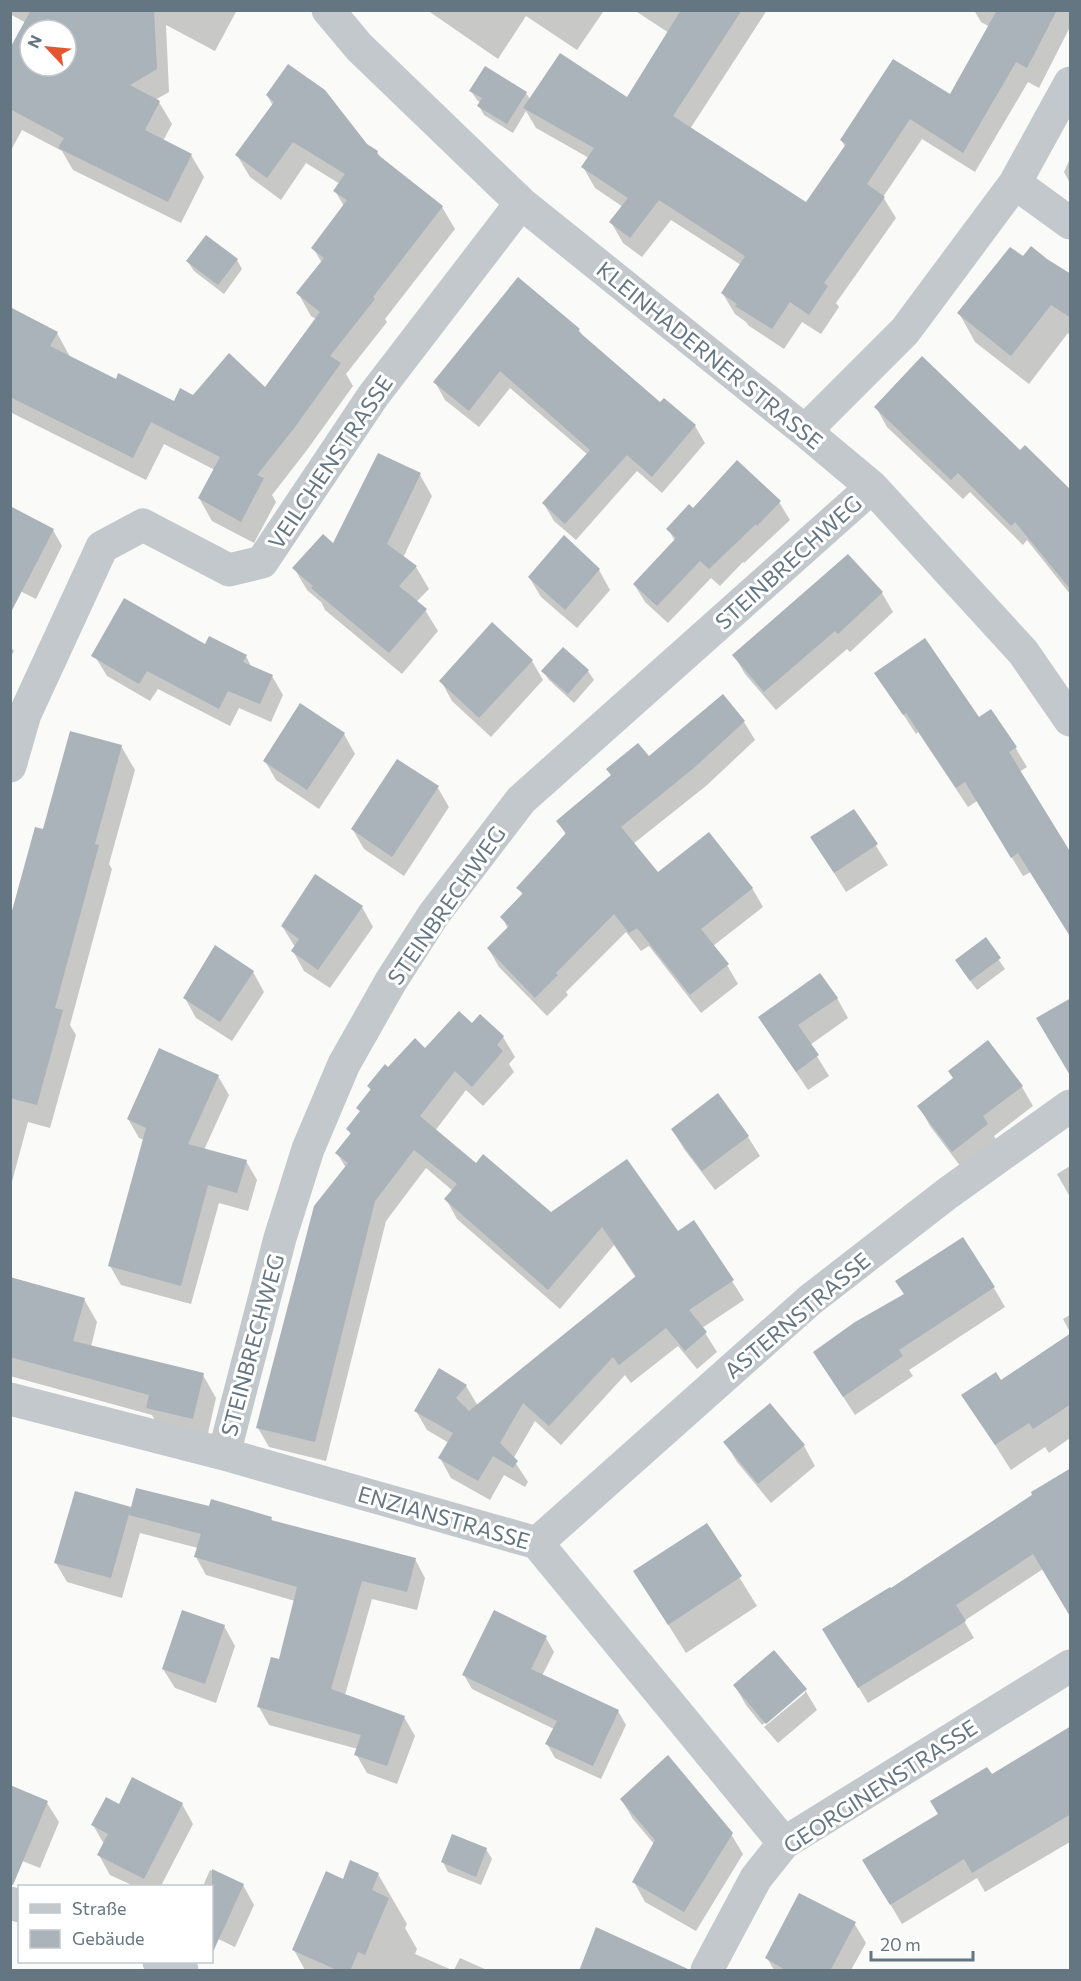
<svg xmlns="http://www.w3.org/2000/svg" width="1081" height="1981" viewBox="0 0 1081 1981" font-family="Commissioner,sans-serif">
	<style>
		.shadow { fill: #0003; fill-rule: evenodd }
		.building { fill: #aab3b9; fill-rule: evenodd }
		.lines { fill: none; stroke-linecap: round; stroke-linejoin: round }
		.minor { stroke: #c3c8cc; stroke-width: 33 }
		.labels { text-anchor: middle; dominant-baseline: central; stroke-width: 6; stroke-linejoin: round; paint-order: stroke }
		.street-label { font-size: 22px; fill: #657683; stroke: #fff }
	</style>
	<rect width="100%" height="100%" fill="#fafaf8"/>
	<path class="shadow" d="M10 10H237L215 51 166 25 169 92 155 100 159 102 172 124 163 141 191 155 204 177 181 223 73 170 62 151 22 130 10 152V52L26 23 10 14ZM30 30H66V66H30Z
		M427 10H602L603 12 577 50 526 16 498 59Z
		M634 10H767L690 129 806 204 846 148 841 140 951 96 990 27 981 22 974 10H1070V27L1039 88 1028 82 975 172 922 139 883 197 896 218 836 303 839 307 821 334 802 322 784 349 749 326 746 322 735 314 723 294 741 265 671 220 642 257 623 243 611 222 623 207 595 188 583 167 589 158 536 128 526 111 513 133 484 115 479 106 481 103 477 100 471 91 526 93 530 99 627 100 669 33Z
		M267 95 377 152 382 159 442 207 455 229 385 319 387 322 346 374 353 386 307 450 272 495 276 502 254 543 212 521 199 498 215 470 164 444 146 480 10 412V309L57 333 69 355V357L116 381 174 403 193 397 265 389 316 319 311 316 298 293 322 263 313 248 344 206 335 191 340 184 306 163 281 200 250 177 237 155 273 106Z
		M1070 159V183L1064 172Z
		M1023 258 1046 260 1070 276V335L1068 333 1029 384 975 342 959 313Z
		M237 260 242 269 224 294 194 271 188 262Z
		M579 330 584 338 660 404 695 426 705 443 662 493 637 471 576 540 554 521 544 504 588 455 510 388 479 427 445 400 435 382Z
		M876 407 1020 452 1070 493V594L1027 540 1023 545 970 492 963 499 887 427Z
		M420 475 432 496 403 558 416 567 429 589 416 602 425 610 438 631 402 674 325 610 321 602 307 590 294 568 333 545Z
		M779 502 790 520 744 563 743 562 720 586 711 578 668 623 645 602 634 584 675 541 668 529 693 510Z
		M53 530 62 546 36 599 10 586Z
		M848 556 882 593 893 612 850 652 847 649 776 710 745 674 734 655Z
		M599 570 610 590 577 628 541 597 529 577Z
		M10 646 14 651 10 658Z
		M206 646 246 656 252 668 272 676 283 695 271 722 239 708 230 726 158 689 150 701 107 676 96 658Z
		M532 661 543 680 491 737 452 701 441 681Z
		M543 671H588L594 680 574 703 549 680Z
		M876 673 979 719 1015 747 1027 767 1019 772 1031 872 1023 876 977 801 968 807 918 732 916 734Z
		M744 722 755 740 706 786 633 844 658 875 752 888 763 907 713 946 727 965 738 984 701 1013 649 946 641 951 626 932 566 992 568 995 547 1016 499 967 488 948 508 929 502 917 523 895 518 888 566 835 558 821 649 759Z
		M344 734 355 754 319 809 276 780 265 761Z
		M121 746 135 770 109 864 112 869 70 1025 76 1035 50 1128 28 1122 10 1189V922L44 831Z
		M438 788 449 807 404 876 364 849 353 830Z
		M854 811 888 865 846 892 812 838Z
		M362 907 373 927 330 988 304 971 293 951 295 947 282 926Z
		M985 940 1005 969 977 990 962 970Z
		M253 972 264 992 232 1041 196 1018 185 998Z
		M837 998 848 1018 810 1045 829 1076 808 1090 759 1017Z
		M480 1016 503 1037 515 1057 509 1064 514 1072 483 1106 466 1090 435 1131 476 1165 551 1214 677 1233 732 1281 744 1300 702 1328 717 1352 697 1369 678 1346 631 1383 625 1375 561 1445 535 1421 513 1459 528 1482 525 1487 504 1475 490 1500 451 1478 440 1458 449 1443 427 1430 416 1411 439 1370 466 1386 478 1406 636 1278 614 1245 560 1309 457 1219 446 1199 453 1191 426 1168 386 1221 326 1461 269 1447 258 1428 346 1168 337 1153 351 1135 348 1129 361 1113 358 1108 371 1091 368 1086 388 1069 472 1025Z
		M218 1076 229 1095 204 1150 246 1161 257 1180 248 1211 219 1203 191 1304 121 1285 110 1266 144 1140 139 1138 128 1119Z
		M1022 1087 1033 1106 994 1136 999 1145 964 1171 930 1126 919 1106Z
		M717 1095 748 1137 760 1156 715 1190 684 1149 672 1129Z
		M1070 1166V1197L1057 1174Z
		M10 1279 84 1299 97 1322 91 1347 203 1375 216 1398 206 1442 161 1431 152 1415 10 1376Z
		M994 1288 1005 1307 909 1370 913 1376 855 1415 815 1353Z
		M1070 1315V1332L1063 1319Z
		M1070 1335V1438L1049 1453 1045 1447 1011 1470 963 1395 1000 1382Z
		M770 1405 804 1446 815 1466 771 1503 737 1462 725 1442Z
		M1070 1470 1043 1569 964 1621 974 1638 868 1703 833 1645 890 1589Z
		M130 1508 132 1511 210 1508 271 1518 273 1522 415 1559 425 1578 417 1610 372 1599 345 1695 404 1717 415 1736 397 1784 367 1773 356 1754 358 1749 269 1725 259 1707 280 1661 295 1601 206 1575 196 1557 198 1548 140 1533 122 1598 67 1582 56 1563Z
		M707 1525 757 1606 686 1653 635 1572Z
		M224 1626 235 1646 216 1703 175 1688 163 1669Z
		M546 1638 554 1652 542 1676 618 1711 626 1725 601 1779 555 1758 547 1744 554 1729 472 1689 464 1675Z
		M735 1686 805 1689 762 1725 746 1705Z
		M805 1690 817 1710 778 1743 764 1727 805 1693Z
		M1070 1728V1842L985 1892 977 1878 902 1924 876 1880 991 1776Z
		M621 1799 731 1834 743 1854 696 1931 645 1902 634 1882 654 1844 633 1819Z
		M47 1803 59 1822 40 1868 10 1856Z
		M182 1804 193 1824 161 1886H134L110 1875 99 1855 104 1844 93 1825 119 1806Z
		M486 1849 492 1859 481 1885 448 1872 443 1862Z
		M210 1870 243 1885 254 1905 235 1947 212 1936V1886H203Z
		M378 1874 407 1924 405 1928 417 1949 415 1954 452 1970H305L294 1950 344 1881Z
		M854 1923 866 1943 851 1970H774L767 1958Z
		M460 1958 487 1970H454Z"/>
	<path class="building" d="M31 10H154L157 69 130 85 160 101 145 130 192 154 168 202 58 148 64 138 10 109V48ZM30 30H66V66H30Z
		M681 10H742L673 116 806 202 846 144 840 140 893 59 950 94 997 10H1057L1027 68 1016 62 963 153 910 119 867 184 885 197 824 283 828 286 809 315 790 302 772 329 735 306 737 304 721 293 745 256 659 200 630 238 609 222 628 198 581 167 594 148 523 108 560 53 627 97Z
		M288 64 325 90 367 144 378 151 377 154 443 206 373 297 375 299 330 356 341 363 295 427 257 475 264 478 241 522 198 498 220 457 151 422 133 458 10 397V307L58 332 50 346 116 379 118 373 174 401 180 388 193 395 229 353 265 387 320 312 296 293 324 258 311 248 347 200 333 191 345 174 293 142 267 178 235 155 274 102 266 95Z
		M485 66 527 92 507 124 477 106 482 98 469 91Z
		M206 235 238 259 218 285 186 261Z
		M1031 246 1047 259 1071 274V318L1051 305 1011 356 957 313 1010 247 1023 256Z
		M518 277 580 329 578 331 660 402 664 398 696 425 652 477 627 455 565 524 542 503 590 450 500 371 469 411 433 382Z
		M922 356 1020 450 1025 445 1071 490V590L1015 522 1011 526 958 473 951 480 874 407Z
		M378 453 421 473 387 544 417 566 399 586 427 609 389 653 311 588 313 586 292 568 323 534 333 543Z
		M737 460 781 501 757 526 756 524 709 569 700 561 657 606 633 584 676 538 666 529 689 504 693 508Z
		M10 506 54 529 10 614Z
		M564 535 600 569 565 610 528 577Z
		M848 554 883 592 838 634 835 631 764 692 732 655Z
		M124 598 205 644 209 636 247 655 243 662 273 675 260 704 228 691 219 709 147 671 139 684 91 656Z
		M492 622 533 660 479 718 439 681Z
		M925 638 979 717 991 709 1017 747 1009 752 1071 853V938L1018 853 1011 858 965 782 956 788 906 713 903 715 874 673Z
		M563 647 589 670 568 694 541 671Z
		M723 694 745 721 695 767 621 827 658 872 709 832 753 888 701 929 729 964 690 995 637 928 629 933 614 914 556 973 558 975 535 998 487 948 509 926 500 917 523 893 516 888 566 833 556 821 611 775 606 769 638 743 649 756Z
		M300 703 345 733 307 790 263 761Z
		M70 731 122 745 95 844 99 845 55 1008 63 1010 37 1105 10 1098V918L35 827 43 829Z
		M397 759 439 786 392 857 351 829Z
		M854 809 878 844 834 873 810 837Z
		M315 874 363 906 318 970 291 951 299 939 281 926Z
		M986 937 1001 958 970 981 955 960Z
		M215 945 254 971 220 1022 183 998Z
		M820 973 838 998 798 1025 819 1055 796 1072 758 1017Z
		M1071 998V1077L1036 1018Z
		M459 1011 472 1023 480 1014 504 1036 497 1045 503 1051 472 1087 455 1071 420 1116 476 1163 483 1154 551 1212 627 1159 678 1231 694 1220 734 1280 689 1310 707 1332 685 1351 666 1328 619 1365 613 1357 549 1426 523 1403 500 1443 518 1461 513 1468 493 1456 478 1481 438 1458 453 1433 414 1411 439 1368 467 1385 456 1398 469 1411 636 1276 602 1227 548 1290 444 1199 457 1184 414 1150 375 1201 315 1442 256 1428 314 1206 348 1163 335 1153 351 1133 346 1129 360 1111 356 1108 371 1089 367 1086 385 1064 388 1067 415 1038 425 1048Z
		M988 1040 1023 1086 983 1116 988 1124 952 1152 917 1106 953 1078 948 1071Z
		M159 1048 219 1075 188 1144 247 1160 237 1193 208 1185 181 1286 108 1266 146 1128 127 1119Z
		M718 1093 749 1136 702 1171 671 1129Z
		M963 1237 995 1287 899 1350 903 1356 843 1397 813 1352 855 1322 904 1294 895 1281Z
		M10 1277 85 1298 73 1341 204 1373 193 1419 146 1408 149 1395 10 1357Z
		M1071 1333V1404L1033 1429 1029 1423 995 1445 961 1395 996 1372 1001 1380Z
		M770 1403 805 1445 758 1484 723 1442Z
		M1071 1468V1618L1033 1554 956 1605 966 1621 858 1688 822 1629 890 1587 891 1588 1032 1495 1031 1492Z
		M136 1488 209 1506 211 1499 272 1517 271 1520 416 1558 407 1592 362 1581 331 1689 405 1716 387 1766 354 1755 361 1735 257 1707 271 1657 279 1659 297 1587 194 1557 201 1534 129 1515Z
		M75 1491 131 1507 111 1578 54 1563Z
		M707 1523 742 1576 668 1625 633 1571Z
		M182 1610 225 1625 205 1684 162 1669Z
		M494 1610 547 1636 531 1669 619 1710 593 1766 545 1744 557 1721 462 1675Z
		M774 1650 807 1689 766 1724 733 1685Z
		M1071 1726V1814L972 1873 964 1859 890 1905 862 1860 938 1814 930 1801 987 1767 992 1774Z
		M668 1755 733 1833 684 1912 632 1882 655 1840 620 1799Z
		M132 1777 183 1803 144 1879 97 1855 108 1834 91 1825 106 1797 119 1804Z
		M10 1785 48 1801 13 1885H10Z
		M452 1834 487 1848 476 1877 441 1862Z
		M350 1860 379 1873 372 1890 389 1898 365 1955 358 1952 350 1971H339L292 1950 326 1871 343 1879Z
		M212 1869 244 1884 212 1954Z
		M799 1893 856 1922 830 1971H787L765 1958Z
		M596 1927 688 1969V1971H579Z"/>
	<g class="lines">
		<path class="minor" d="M328 10 359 47 521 203 805 431 872 487 1023 652 1070 720
			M1015 183 1070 223
			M805 431 905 331 1015 183 1070 83
			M10 766 25 714 102 547 143 525 229 570 262 562 373 396 521 203
			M10 1399 224 1454 537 1543 784 1843
			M224 1454 280 1238 308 1149 344 1064 391 981 434 914 521 800 872 487
			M537 1543 810 1300 948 1193 1070 1106
			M10 1903 20 1906
			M159 1962 182 1970
			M707 1970 756 1878 784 1843 1070 1666"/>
	</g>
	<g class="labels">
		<g class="street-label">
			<text transform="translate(710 355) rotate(39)">KLEINHADERNER STRASSE</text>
			<text transform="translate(330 462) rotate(-56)">VEILCHENSTRASSE</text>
			<text transform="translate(788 562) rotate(-42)">STEINBRECHWEG</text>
			<text transform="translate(446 905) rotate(-55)">STEINBRECHWEG</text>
			<text transform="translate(797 1315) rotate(-40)">ASTERNSTRASSE</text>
			<text transform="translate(252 1345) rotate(-75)">STEINBRECHWEG</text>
			<text transform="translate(444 1517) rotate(16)">ENZIANSTRASSE</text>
			<text transform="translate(880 1786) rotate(-33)">GEORGINENSTRASSE</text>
		</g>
	</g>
	<rect width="1081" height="1981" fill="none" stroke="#657683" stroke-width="24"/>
	<rect x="18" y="1885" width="195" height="78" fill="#ffffff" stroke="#c1c8cd" stroke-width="1.5"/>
	<rect x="30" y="1904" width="30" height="9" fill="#c3c8cc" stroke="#c1c8cd" stroke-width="1.5"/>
	<text x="72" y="1915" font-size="18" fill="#657683">Straße</text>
	<rect x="30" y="1930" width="30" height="18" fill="#aab3b9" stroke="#c1c8cd" stroke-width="1.5"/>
	<text x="72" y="1945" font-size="18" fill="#657683">Gebäude</text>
	<g transform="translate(48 48) rotate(296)"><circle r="28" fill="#ffffff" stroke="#c1c8cd" stroke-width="1.5"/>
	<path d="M0-4.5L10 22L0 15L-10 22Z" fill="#e4572e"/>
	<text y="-9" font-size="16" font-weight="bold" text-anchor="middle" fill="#657683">N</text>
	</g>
	<path d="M871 1951v9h102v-9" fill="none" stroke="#657683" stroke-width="3"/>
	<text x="880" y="1951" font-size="18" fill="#657683" stroke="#ffffff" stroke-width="4.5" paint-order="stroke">20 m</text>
</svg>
